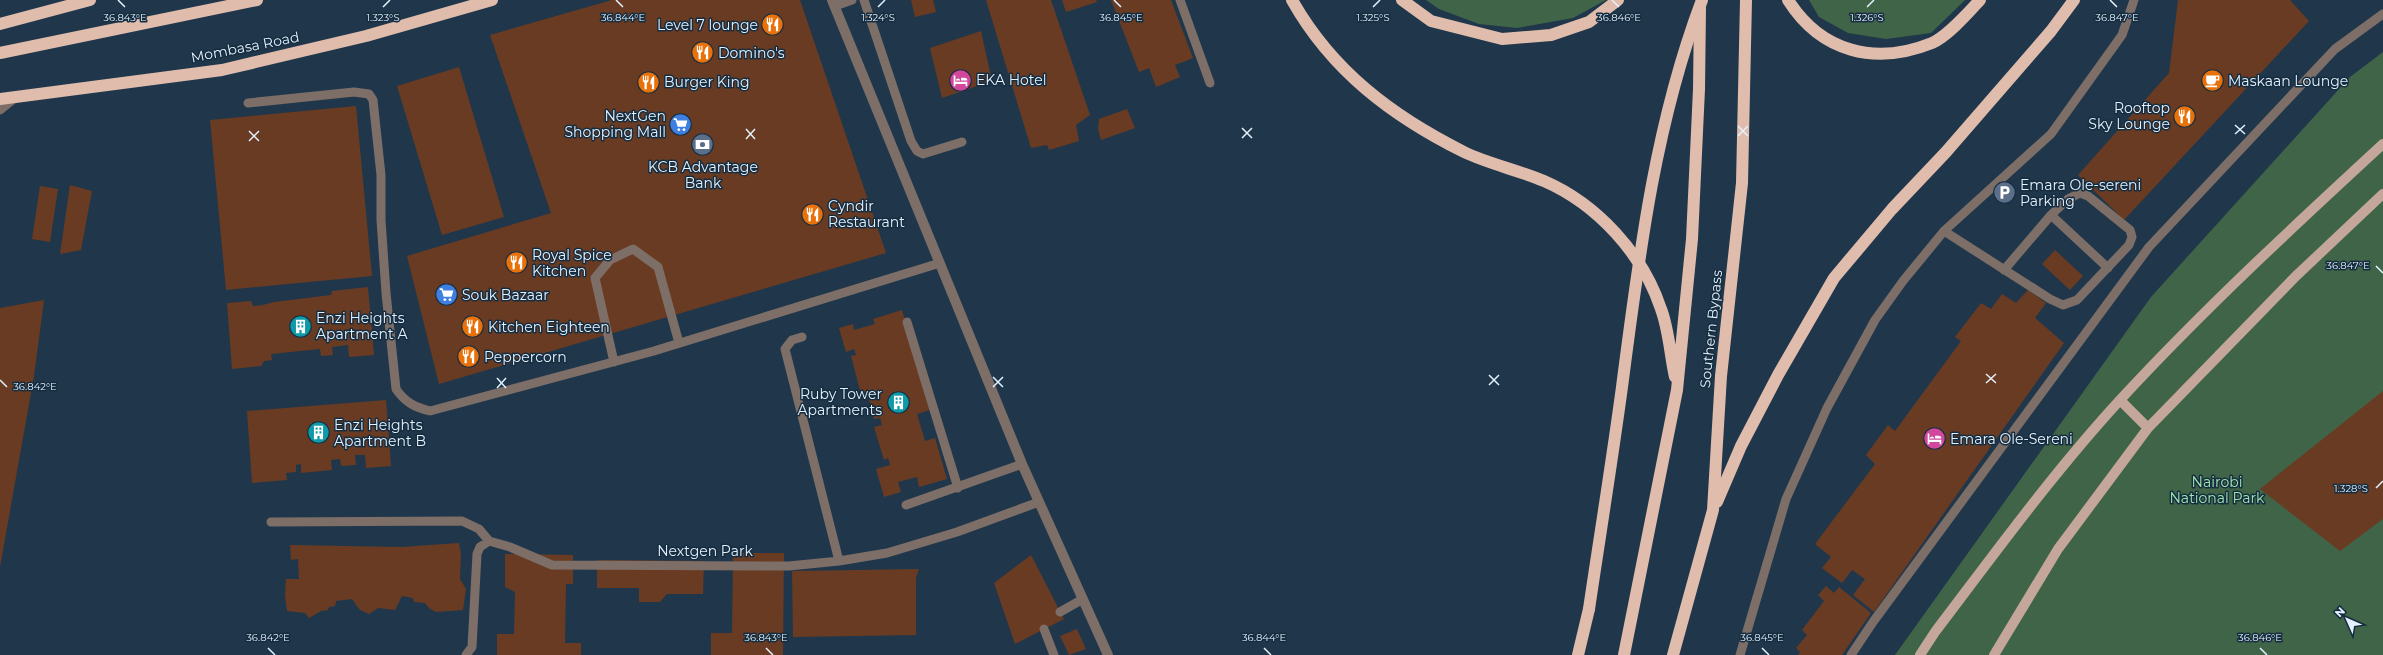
<svg xmlns="http://www.w3.org/2000/svg" width="2383" height="655" viewBox="0 0 2383 655" font-family="Montserrat,sans-serif">
	<style>
		.green { fill: #406448 }
		.building { fill: #693b22 }
		.lines { fill: none; stroke-linecap: round; stroke-linejoin: round }
		.lane { stroke: #7d6e68; stroke-width: 9 }
		.street { stroke: #7d6e68; stroke-width: 10 }
		.primary { stroke: #c4a69a; stroke-width: 10 }
		.highway { stroke: #e0bcad; stroke-width: 12 }
		.highway-bridge { stroke: #e0bcad; stroke-width: 12 }
		.ticks { fill: none; stroke: #e4f2ff; stroke-width: 1.5 }
		.labels { text-anchor: middle; dominant-baseline: central; stroke-width: 3; stroke-linejoin: round; paint-order: stroke }
		.poi-label { font-size: 14px; fill: #e4f2ff; stroke: #162d40; text-anchor: start }
		.street-label { font-size: 14px; fill: #e4f2ff; stroke: #162d40 }
		.park-label { font-size: 14px; fill: #9fe7af; stroke: #162d40 }
		.ticks-label { font-size: 10px; text-anchor: middle; fill: #e4f2ff; stroke: #162d40; stroke-width: 3; stroke-linejoin: round; paint-order: stroke }
	</style>
	<rect width="100%" height="100%" fill="#20374b"/>
	<path class="green" d="M1426 0H1606L1573 18 1517 28 1479 24 1439 9Z
		M1809 0H1965L1931 33 1886 39 1848 33 1819 17Z
		M2383 52V655H1895L2151 297 2350 77Z"/>
	<path class="building" d="M612 0H800L886 253 439 384 407 256 551 213 490 35Z
		M911 0H933L936 12 915 17Z
		M986 0H1051L1090 115 1076 125 1079 141 1049 150 1047 145 1031 148Z
		M1062 0H1096L1097 2 1066 12Z
		M1111 0H1171L1193 58 1175 65 1180 77 1156 87 1149 68 1139 72Z
		M2178 0H2290L2309 21 2124 220 2078 175 2169 73Z
		M981 31 992 81 942 98 930 48Z
		M459 67 504 217 442 235 397 86Z
		M356 106 372 276 226 290 210 120Z
		M1127 109 1135 128 1101 140 1098 129 1099 119Z
		M70 185 92 191 81 250 60 254Z
		M40 186 58 189 50 242 32 239Z
		M2055 250 2083 276 2070 290 2042 264Z
		M368 287 374 355 349 357 348 345 332 347 333 355 321 356 320 349 271 354 272 360 264 361 261 366 232 369 227 303 251 301 253 306 263 305 274 302 331 295 332 291Z
		M2028 290 2046 303 2035 318 2064 343 1874 612 1853 595 1865 579 1852 570 1842 583 1822 568 1831 557 1815 544 1875 464 1866 455 1888 425 1895 431 1961 341 1955 337 1981 303 1991 309 2002 294 2016 303Z
		M44 300 34 376 0 567V308Z
		M902 310 930 410 917 414 925 441 935 438 947 479 919 487 917 477 898 482 901 492 884 497 876 469 890 465 888 458 884 460 874 427 882 425 880 418 874 419 867 392 861 394 851 356 856 355 854 349 846 352 839 328 853 324 854 330 875 324 873 319Z
		M2383 391V519L2340 551 2260 489Z
		M386 400 391 466 366 468 365 455H355L356 465 341 466 340 459 331 460 332 470 301 473V464L296 465V472L286 473 287 480 252 483 247 411Z
		M459 543 461 554 460 579 466 589 463 610 436 612 429 608 425 603 414 602 413 598 402 596 395 610 378 608 369 614 360 610 352 599 336 601 335 606 329 607 328 610 321 611 309 618 305 613 287 611 285 595 286 579H299L298 559 291 560 290 545 401 547Z
		M733 553H784L783 655H711V633H732Z
		M505 554 573 555V584H566L565 643H581V655H497V634H514L515 592 505 587Z
		M1031 555 1064 619 1015 644 994 583Z
		M597 560 704 561 703 594H667L660 602H639V588H597Z
		M919 569 916 577V635L793 637 792 571Z
		M1826 586 1834 593 1839 587 1871 613 1842 655H1798L1800 652 1796 648 1807 635 1802 630 1824 601 1818 595Z
		M1077 629 1086 649 1069 655 1060 636Z"/>
	<g class="lines">
		<path class="lane" d="M864 0 911 141 917 151 923 154 962 142
			M1180 0 1210 83
			M835 6 852 0
			M248 103 354 92 369 94 373 100 381 175V220L386 293 396 389C405 402 414 407 430 411L654 351 940 263
			M0 110 16 97
			M1944 231 2050 299 2063 305 2077 300 2129 245 2132 237 2130 230 2088 196 2080 193 2068 199 2051 215
			M2004 270 2051 215 2108 268
			M907 322 958 488
			M802 337 792 340 785 349 839 561
			M614 362 595 278 610 260 633 249 658 267 679 343
			M906 505 1022 464
			M271 522 462 521 479 529 489 541
			M1060 612 1083 599
			M1044 629 1054 655
			M466 655 472 647 477 554 480 547 489 541 510 547 552 565 789 566 839 561 887 553 957 532 1039 502
			M1740 655 1786 499 1827 408 1875 320 1903 281 1944 231 2051 134 2122 35 2134 0
			M1851 655 1873 622 2149 247 2335 49 2383 14"/>
		<path class="street" d="M832 0 1022 464 1108 655"/>
		<path class="primary" d="M2120 400 2148 428
			M1920 655 1935 632C1995 553 2053 473 2120 400 2203 310 2293 227 2383 144
			M1994 655 2058 549 2148 428 2296 276 2383 194"/>
		<path class="highway" d="M1292 0C1332 71 1392 116 1464 152 1489 164 1518 170 1544 181 1597 204 1643 254 1661 309 1669 330 1670 355 1675 377
			M1402 0 1431 21 1502 39 1551 35 1589 22 1618 0
			M1788 0C1821 52 1875 66 1932 43 1948 36 1968 13 1980 0
			M0 24 90 0
			M0 53 257 0
			M0 99 222 70 366 36 492 0
			M1717 502 1741 446 1778 375 1834 278 1892 209 1946 152 2051 31 2074 0
			M1578 655 1589 609
			M1624 655 1677 390 1692 239 1699 89 1700 8
			M1673 655 1713 510 1721 376 1742 183 1746 0"/>
		<path class="highway-bridge" d="M1589 609C1600 535 1612 461 1622 387 1639 256 1655 124 1702 0"/>
	</g>
	<path class="ticks" d="M118 0 125 7M616 0 623 7M1114 0 1121 7M1612 0 1619 7M2110 0 2117 7M383 7 390 0M878 7 885 0M1373 7 1380 0M1867 7 1874 0M2235 125 2245 134M1738 126 1748 136M1242 128 1252 138M746 129 755 139M249 131 259 141M2235 134 2245 125M1738 136 1748 126M1242 138 1252 128M746 139 755 129M249 141 259 131M2376 266 2383 273M1986 374 1996 383M1489 375 1499 385M993 377 1003 387M497 378 506 388M0 380 7 387M1986 383 1996 374M1489 385 1499 375M993 387 1003 377M497 388 506 378M2376 488 2383 481M268 648 275 655M766 648 773 655M1264 648 1271 655M1762 648 1769 655M2260 648 2267 655"/>
	<defs>
		<symbol id="restaurant-disc" viewBox="-11 -11 22 22"><circle r="9.5" fill="#e8710a" stroke="#162d40"/><path d="M-5-6h1v4h1v-4h1v4h1v-4h1v5L-1.5 .5V6h-2V.5L-5-1ZM5-6V6H3V1.5H1.5Q1.5-4 5-6Z" fill="#fff"/></symbol>
		<symbol id="hotel-disc" viewBox="-11 -11 22 22"><circle r="9.5" fill="#d1479c" stroke="#162d40"/><path d="M-6-4.5h1.5V1H6V5H4.5V3h-9V5H-6ZM-4 0a1.8 1.8 0 1 1 3.6 0ZM.5 0V-2.5h3Q6-2.5 6 0Z" fill="#fff"/></symbol>
		<symbol id="cafe-disc" viewBox="-11 -11 22 22"><circle r="9.5" fill="#e8710a" stroke="#162d40"/><path d="M-5.5-4.5H6V0H3Q3 3.5 0 3.5H-2.5Q-5.5 3.5-5.5 0ZM3-3.2v2h1.7v-2ZM-6 4.5H4V6H-6Z" fill="#fff"/></symbol>
		<symbol id="supermarket-disc" viewBox="-11 -11 22 22"><circle r="9.5" fill="#3f7fe0" stroke="#162d40"/><path d="M-6-5.5h2.5l.6 2H6L4.5 2H-2.5L-4.4-4H-6ZM-1.5 3.2a1.3 1.3 0 1 0 .1 0ZM3 3.2a1.3 1.3 0 1 0 .1 0Z" fill="#fff"/></symbol>
		<symbol id="bank-disc" viewBox="-11 -11 22 22"><circle r="9.5" fill="#5c6f8a" stroke="#162d40"/><path d="M-6-4H6V4H-6ZM0-2.3a2.3 2.3 0 1 0 0 4.6a2.3 2.3 0 1 0 0-4.6Z" fill="#fff"/></symbol>
		<symbol id="parking-disc" viewBox="-11 -11 22 22"><circle r="9.5" fill="#5c6f8a" stroke="#162d40"/><path d="M-3.5-5.5H1a3.5 3.5 0 0 1 0 7H-1V5.5H-3.5ZM-1-3.4V-.6H.8a1.4 1.4 0 0 0 0-2.8Z" fill="#fff"/></symbol>
		<symbol id="building-disc" viewBox="-11 -11 22 22"><circle r="9.5" fill="#0f9aa8" stroke="#162d40"/><path d="M-4-6H4V6H1V3H-1V6H-4ZM-2.5-4.3h1.7v1.8h-1.7ZM.8-4.3h1.7v1.8H.8ZM-2.5-1h1.7V.8h-1.7ZM.8-1h1.7V.8H.8Z" fill="#fff"/></symbol>
	</defs>
	<g fill-rule="evenodd">
		<use href="#restaurant-disc" x="760" y="12" width="25" height="25"/>
		<use href="#restaurant-disc" x="690" y="40" width="25" height="25"/>
		<use href="#hotel-disc" x="948" y="68" width="25" height="25"/>
		<use href="#cafe-disc" x="2200" y="68" width="25" height="25"/>
		<use href="#restaurant-disc" x="636" y="70" width="25" height="25"/>
		<use href="#restaurant-disc" x="2172" y="104" width="25" height="25"/>
		<use href="#supermarket-disc" x="668" y="112" width="25" height="25"/>
		<use href="#bank-disc" x="690" y="132" width="25" height="25"/>
		<use href="#parking-disc" x="1992" y="180" width="25" height="25"/>
		<use href="#restaurant-disc" x="800" y="202" width="25" height="25"/>
		<use href="#restaurant-disc" x="504" y="250" width="25" height="25"/>
		<use href="#supermarket-disc" x="434" y="282" width="25" height="25"/>
		<use href="#building-disc" x="288" y="314" width="25" height="25"/>
		<use href="#restaurant-disc" x="460" y="314" width="25" height="25"/>
		<use href="#restaurant-disc" x="456" y="344" width="25" height="25"/>
		<use href="#building-disc" x="886" y="390" width="25" height="25"/>
		<use href="#building-disc" x="306" y="420" width="25" height="25"/>
		<use href="#hotel-disc" x="1922" y="426" width="25" height="25"/>
	</g>
	<g class="labels">
		<g class="poi-label">
			<text x="758" y="25" text-anchor="end">Level 7 lounge</text>
			<text x="718" y="53">Domino's</text>
			<text x="976" y="80">EKA Hotel</text>
			<text x="2228" y="81">Maskaan Lounge</text>
			<text x="664" y="82">Burger King</text>
			<text x="2170" y="108" text-anchor="end">Rooftop<tspan x="2170" dy="16">Sky Lounge</tspan></text>
			<text x="666" y="116" text-anchor="end">NextGen<tspan x="666" dy="16">Shopping Mall</tspan></text>
			<text x="703" y="167" text-anchor="middle">KCB Advantage<tspan x="703" dy="16">Bank</tspan></text>
			<text x="2020" y="185">Emara Ole-sereni<tspan x="2020" dy="16">Parking</tspan></text>
			<text x="828" y="206">Cyndir<tspan x="828" dy="16">Restaurant</tspan></text>
			<text x="532" y="255">Royal Spice<tspan x="532" dy="16">Kitchen</tspan></text>
			<text x="462" y="295">Souk Bazaar</text>
			<text x="316" y="318">Enzi Heights<tspan x="316" dy="16">Apartment A</tspan></text>
			<text x="488" y="327">Kitchen Eighteen</text>
			<text x="484" y="357">Peppercorn</text>
			<text x="882" y="394" text-anchor="end">Ruby Tower<tspan x="882" dy="16">Apartments</tspan></text>
			<text x="334" y="425">Enzi Heights<tspan x="334" dy="16">Apartment B</tspan></text>
			<text x="1950" y="439">Emara Ole-Sereni</text>
		</g>
		<g class="street-label">
			<text transform="translate(245 47) rotate(-11)">Mombasa Road</text>
			<text transform="translate(1711 329) rotate(-84)">Southern Bypass</text>
			<text x="705" y="551">Nextgen Park</text>
		</g>
		<g class="park-label">
			<text x="2217" y="482">Nairobi<tspan x="2217" dy="16">National Park</tspan></text>
		</g>
	</g>
	<g class="ticks-label">
		<text x="125" y="21">36.843°E</text>
		<text x="383" y="21">1.323°S</text>
		<text x="623" y="21">36.844°E</text>
		<text x="878" y="21">1.324°S</text>
		<text x="1121" y="21">36.845°E</text>
		<text x="1619" y="21">36.846°E</text>
		<text x="2117" y="21">36.847°E</text>
		<text x="1373" y="21">1.325°S</text>
		<text x="1867" y="21">1.326°S</text>
		<text x="2348" y="269">36.847°E</text>
		<text x="35" y="390">36.842°E</text>
		<text x="2351" y="492">1.328°S</text>
		<text x="268" y="641">36.842°E</text>
		<text x="766" y="641">36.843°E</text>
		<text x="1264" y="641">36.844°E</text>
		<text x="1762" y="641">36.845°E</text>
		<text x="2260" y="641">36.846°E</text>
	</g>
	<g transform="translate(2347 619) rotate(315)" stroke="#162d40" stroke-width="3" paint-order="stroke">
	<path d="M0-3L7 15L0 10L-7 15Z" fill="#e4f2ff"/>
	<text y="-6" font-size="11" font-weight="bold" text-anchor="middle" fill="#e4f2ff">N</text>
	</g>
</svg>
